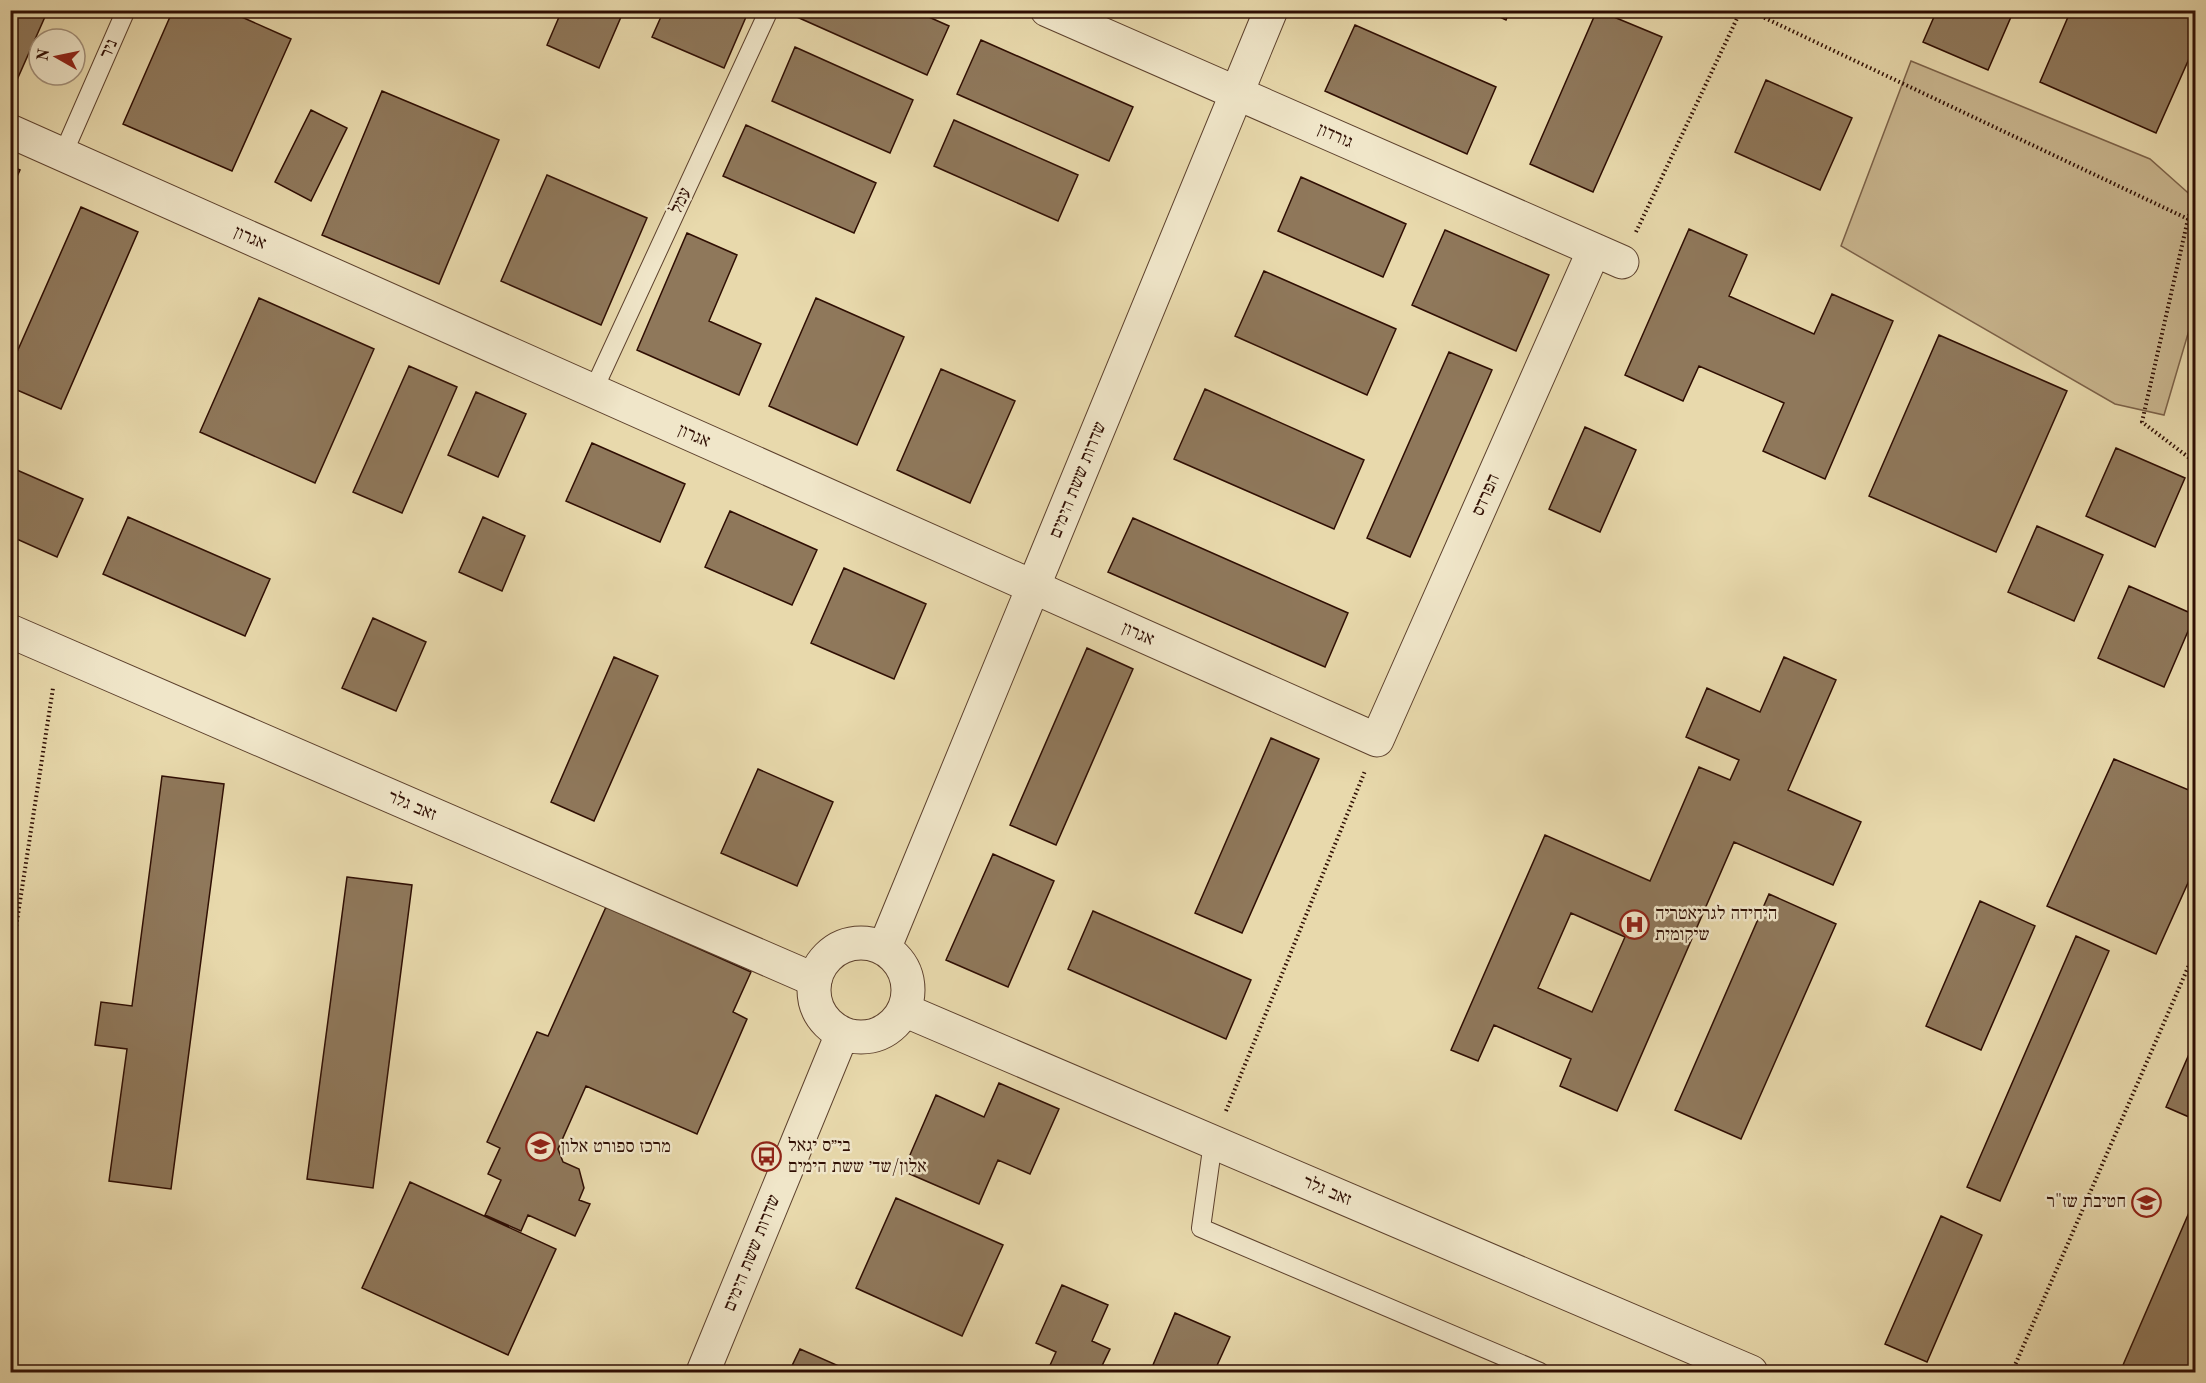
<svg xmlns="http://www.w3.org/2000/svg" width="2206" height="1383" viewBox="0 0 2206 1383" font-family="'Old Standard TT','Frank Ruhl Libre',serif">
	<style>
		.green { fill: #c9b68f; stroke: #7c6249; stroke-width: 1.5 }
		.building { fill: #8f785b; stroke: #2f0e03; stroke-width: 1.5; fill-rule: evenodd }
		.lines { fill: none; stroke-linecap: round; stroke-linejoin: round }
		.service-casing { stroke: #5d412d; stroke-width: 20 }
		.minor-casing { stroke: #5d412d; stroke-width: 35 }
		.tertiary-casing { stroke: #5d412d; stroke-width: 35 }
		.path { stroke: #2f0e03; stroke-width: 4; stroke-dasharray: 1.5 3; stroke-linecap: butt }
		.service { stroke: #f0e6c9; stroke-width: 18 }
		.minor { stroke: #f0e6c9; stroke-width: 33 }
		.tertiary { stroke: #f0e6c9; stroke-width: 33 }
		.labels { text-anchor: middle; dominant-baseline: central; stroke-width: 5; stroke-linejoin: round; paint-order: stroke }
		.street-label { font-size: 18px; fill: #2f0e03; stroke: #f0e6c9 }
		.poi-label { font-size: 18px; fill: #2f0e03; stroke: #f0e6c9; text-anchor: start }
	</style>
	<rect width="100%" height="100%" fill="#e8d9ac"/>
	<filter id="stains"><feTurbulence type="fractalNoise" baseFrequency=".00333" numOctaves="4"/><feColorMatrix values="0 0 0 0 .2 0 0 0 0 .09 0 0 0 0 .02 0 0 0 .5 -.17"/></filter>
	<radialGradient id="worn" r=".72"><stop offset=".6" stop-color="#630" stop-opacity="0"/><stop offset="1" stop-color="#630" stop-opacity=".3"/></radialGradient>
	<path class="green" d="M1911 61 2150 159 2195 199V310L2164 415 2115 404 1841 246Z"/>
	<path class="building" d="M10 10H48L16 82 10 80Z
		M173 10H226L291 39 232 171 123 124Z
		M562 10H624L599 68 547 45Z
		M664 10H749L724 68 652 37Z
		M800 10H913L949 26 927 75 797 17Z
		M1485 10H1510L1506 20Z
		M1597 10 1662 37 1593 192 1530 164Z
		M1937 10H2014L1988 70 1923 42Z
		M2071 10H2196V43L2156 133 2040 82Z
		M1355 25 1496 87 1467 154 1325 91Z
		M981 40 1133 107 1109 161 957 94Z
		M795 47 913 100 890 153 772 101Z
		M1766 80 1852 118 1820 190 1735 152Z
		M382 91 499 140 439 284 322 235Z
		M311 110 347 128 311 201 275 182Z
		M954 120 1078 175 1058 221 934 166Z
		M746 125 876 183 854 233 723 176Z
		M10 166 20 170 10 192Z
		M547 175 647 218 601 325 501 281Z
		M1301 177 1406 224 1383 277 1278 231Z
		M81 207 138 232 61 409 10 387V368Z
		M1689 229 1747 255 1729 296 1814 334 1832 294 1893 321 1825 479 1763 451 1784 403 1699 366 1683 401 1625 375Z
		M1445 230 1549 275 1516 351 1412 305Z
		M687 233 737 255 709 321 761 344 739 395 637 350Z
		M1264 271 1396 329 1367 395 1235 336Z
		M259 298 374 349 315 483 200 432Z
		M816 298 904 337 857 445 769 406Z
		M1939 335 2067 391 1996 552 1869 496Z
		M1449 352 1492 370 1410 557 1367 538Z
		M409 366 457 387 402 513 353 492Z
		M941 369 1015 401 970 503 897 470Z
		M1205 389 1364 460 1334 529 1174 459Z
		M476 392 526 414 498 477 448 455Z
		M1585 427 1636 450 1600 532 1549 509Z
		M592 443 685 484 660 542 566 501Z
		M2116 448 2185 478 2155 547 2086 516Z
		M10 467 83 499 57 557 10 536Z
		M730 511 817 550 792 605 705 567Z
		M128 517 270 579 245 636 103 574Z
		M483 517 525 536 502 591 459 572Z
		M1133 518 1348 613 1325 667 1108 572Z
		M2037 526 2103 555 2074 621 2008 592Z
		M844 568 926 604 894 679 811 643Z
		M2129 586 2195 615 2164 687 2098 658Z
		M373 618 426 642 396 711 342 688Z
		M1087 648 1133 669 1056 845 1010 825Z
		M614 657 658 676 594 821 551 802Z
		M1784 657 1836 680 1788 790 1861 822 1833 885 1734 842 1617 1111 1560 1086 1571 1059 1494 1025 1478 1061 1451 1050 1545 835 1650 881 1699 767 1730 780 1739 760 1686 737 1707 688 1760 712ZM1571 913 1625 937 1592 1012 1538 988Z
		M1271 738 1319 759 1242 933 1195 913Z
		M2114 759 2196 793V865L2156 954 2047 906Z
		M758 769 833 802 797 886 721 853Z
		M162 776 224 784 171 1189 109 1181 127 1049 95 1045 101 1002 132 1006Z
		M993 854 1054 881 1008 987 946 960Z
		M347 877 412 885 373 1188 307 1179Z
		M1769 894 1836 924 1741 1139 1675 1110Z
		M1980 901 2035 926 1981 1050 1926 1026Z
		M606 907 751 972 733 1012 747 1019 697 1134 586 1086 558 1149 563 1162 579 1169 584 1188 579 1200 590 1204 575 1236 528 1215 521 1231 485 1215 501 1180 488 1174 500 1148 487 1142 537 1032 548 1036Z
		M1093 911 1251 980 1226 1039 1068 969Z
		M2076 936 2109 951 2000 1201 1967 1187Z
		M2190 1052 2196 1054V1120L2166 1107Z
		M999 1083 1059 1109 1030 1174 998 1160 979 1204 903 1171 936 1095 984 1117Z
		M410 1182 556 1249 508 1355 362 1288Z
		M896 1198 1003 1245 962 1336 856 1288Z
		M2194 1201 2196 1372H2120Z
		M1941 1216 1982 1235 1927 1362 1885 1344Z
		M1062 1285 1108 1305 1092 1341 1110 1349 1099 1372H1047L1056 1352 1036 1343Z
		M1175 1313 1230 1337 1214 1372H1150Z
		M800 1349 848 1370 847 1372H789Z"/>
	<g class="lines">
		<defs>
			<path id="service" d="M63 154 126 10
				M593 391 769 10
				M1213 1142 1201 1228 1540 1372"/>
			<path id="minor" d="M1047 10 1622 262
				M10 131 1377 740 1594 250
				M10 631 815 980
				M904 1010 1751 1372"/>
			<path id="tertiary" d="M814 990a47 47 0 1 1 94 0a47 47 0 1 1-94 0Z
				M884 949 1271 10
				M703 1372 842 1034"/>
		</defs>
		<use href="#service" class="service-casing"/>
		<use href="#minor" class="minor-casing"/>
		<use href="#tertiary" class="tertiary-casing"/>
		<path class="path" d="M1748 10 2188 219 2196 189
			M2188 219 2142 422 2196 463
			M1636 232 1741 10
			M10 966 53 688
			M1226 1111 1365 771
			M2012 1372 2196 949"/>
		<use href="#service" class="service"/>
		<use href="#minor" class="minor"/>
		<use href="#tertiary" class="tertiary"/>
	</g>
	<defs>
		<symbol id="hospital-ring" viewBox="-11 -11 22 22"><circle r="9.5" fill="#f0e6c9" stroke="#8f2418" stroke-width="1.5"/><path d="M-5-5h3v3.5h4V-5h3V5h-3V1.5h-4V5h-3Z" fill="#8f2418"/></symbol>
		<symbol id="school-ring" viewBox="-11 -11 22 22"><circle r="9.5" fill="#f0e6c9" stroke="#8f2418" stroke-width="1.5"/><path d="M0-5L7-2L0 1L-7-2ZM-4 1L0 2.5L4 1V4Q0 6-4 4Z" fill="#8f2418"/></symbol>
		<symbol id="bus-ring" viewBox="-11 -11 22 22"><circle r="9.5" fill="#f0e6c9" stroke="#8f2418" stroke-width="1.5"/><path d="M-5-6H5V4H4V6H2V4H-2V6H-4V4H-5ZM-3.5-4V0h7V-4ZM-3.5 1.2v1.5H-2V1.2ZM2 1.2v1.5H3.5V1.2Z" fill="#8f2418"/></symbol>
	</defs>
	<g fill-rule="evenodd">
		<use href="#hospital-ring" x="1618" y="908" width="33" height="33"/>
		<use href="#school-ring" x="524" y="1130" width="33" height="33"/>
		<use href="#bus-ring" x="750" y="1140" width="33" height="33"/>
		<use href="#school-ring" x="2130" y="1186" width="33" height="33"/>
	</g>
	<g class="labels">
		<g class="street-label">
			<text transform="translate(109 49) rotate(-66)">ניר</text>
			<text transform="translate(1335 136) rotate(24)">גורדון</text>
			<text transform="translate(681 201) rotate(-65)">עמל</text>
			<text transform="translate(250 238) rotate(24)">אגרון</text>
			<text transform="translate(694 436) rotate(24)">אגרון</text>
			<text transform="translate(1078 480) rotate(-68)">שדרות ששת הימים</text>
			<text transform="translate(1486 495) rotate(-66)">הפרדס</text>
			<text transform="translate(1138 634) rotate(24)">אגרון</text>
			<text transform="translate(412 806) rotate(23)">זאב גלר</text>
			<text transform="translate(1327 1191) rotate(23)">זאב גלר</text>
			<text transform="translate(752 1253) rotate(-68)">שדרות ששת הימים</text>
		</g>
		<g class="poi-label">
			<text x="1655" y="914">היחידה לגריאטריה<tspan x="1655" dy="21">שיקומית</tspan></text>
			<text x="788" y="1146">בי״ס יגאל<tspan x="788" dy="21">אלון/שד׳ ששת הימים</tspan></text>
			<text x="561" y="1147">מרכז ספורט אלון</text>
			<text x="2126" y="1202" text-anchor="end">חטיבת שז"ר</text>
		</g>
	</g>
	<rect width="2206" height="1383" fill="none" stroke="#e8d9ac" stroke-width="36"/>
	<rect x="12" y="12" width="2182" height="1359" fill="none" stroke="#2f0e03" stroke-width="3"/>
	<rect x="18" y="18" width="2170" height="1347" fill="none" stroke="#2f0e03" stroke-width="1.5"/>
	<g transform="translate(57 57) rotate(279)"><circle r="28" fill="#f0e6c9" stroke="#a3907a" stroke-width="1.5"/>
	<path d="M0-4.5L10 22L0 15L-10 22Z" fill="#8f2418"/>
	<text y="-9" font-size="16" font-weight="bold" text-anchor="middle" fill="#2f0e03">N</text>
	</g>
	<rect width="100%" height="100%" filter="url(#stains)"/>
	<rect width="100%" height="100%" fill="url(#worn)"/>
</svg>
